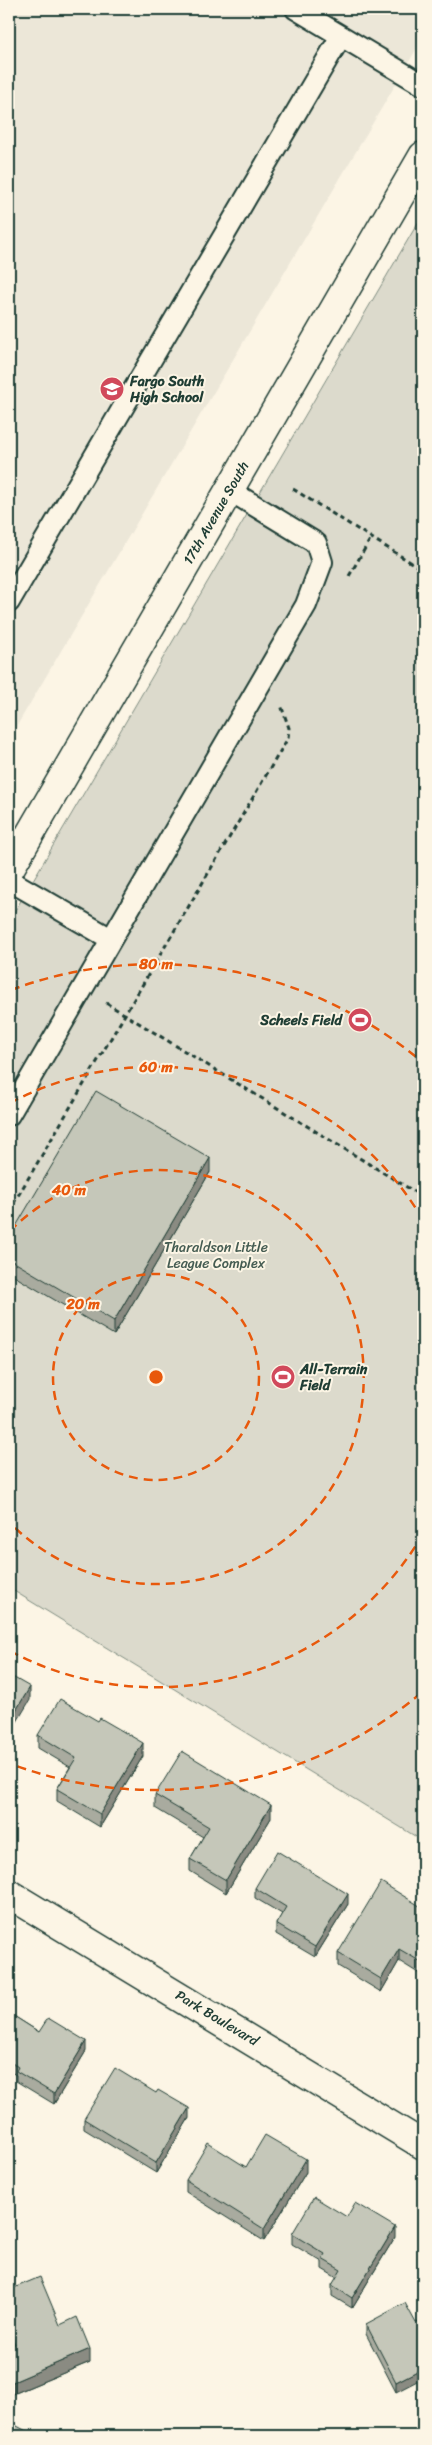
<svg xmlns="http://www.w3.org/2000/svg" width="432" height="2445" viewBox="0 0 432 2445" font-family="Sriracha,sans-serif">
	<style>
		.built { fill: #ece7d8 }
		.green { fill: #dcdacc; stroke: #7e8c80 }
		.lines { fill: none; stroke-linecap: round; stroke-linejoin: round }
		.service-casing { stroke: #1f3d34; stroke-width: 24 }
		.minor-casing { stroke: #1f3d34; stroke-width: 31 }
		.tertiary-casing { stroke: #1f3d34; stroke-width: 31 }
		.path { stroke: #1f3d34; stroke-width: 3; stroke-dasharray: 5 4; stroke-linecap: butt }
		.service { stroke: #fcf5e5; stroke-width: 20 }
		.minor { stroke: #fcf5e5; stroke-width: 28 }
		.tertiary { stroke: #fcf5e5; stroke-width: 28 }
		.wall { fill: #a9ab9f; stroke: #1f3d34 }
		.shaded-wall { fill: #8a8b82; stroke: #1f3d34 }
		.building { fill: #c5c7b9; stroke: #1f3d34 }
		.ring { fill: none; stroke: #e8590c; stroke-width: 2.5; stroke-dasharray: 9 6 }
		.labels { text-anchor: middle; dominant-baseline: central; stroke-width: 4; stroke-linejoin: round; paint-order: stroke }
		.poi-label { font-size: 14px; font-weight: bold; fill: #1f3d34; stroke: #fcf5e5; text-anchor: start }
		.street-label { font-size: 14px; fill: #1f3d34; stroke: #fcf5e5 }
		.park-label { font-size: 14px; fill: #455c52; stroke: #fcf5e5 }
		.centre { fill: #e8590c; stroke: #fcf5e5; stroke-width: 2.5 }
		.ring-label { font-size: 15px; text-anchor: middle; font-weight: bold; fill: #e8590c; stroke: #fcf5e5; stroke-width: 4; stroke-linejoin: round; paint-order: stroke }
	</style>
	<rect width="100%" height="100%" fill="#fcf5e5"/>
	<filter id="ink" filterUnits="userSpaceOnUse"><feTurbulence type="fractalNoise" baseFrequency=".02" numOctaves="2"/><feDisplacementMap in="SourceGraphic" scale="10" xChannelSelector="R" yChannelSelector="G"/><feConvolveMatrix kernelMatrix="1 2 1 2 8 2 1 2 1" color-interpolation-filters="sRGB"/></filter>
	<g filter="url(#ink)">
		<path class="built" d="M9 9H402L423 22V38L9 739Z"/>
		<path class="green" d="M423 214V1841L9 1588V921Z"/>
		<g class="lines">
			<defs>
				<path id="service" d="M296 9 423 85
					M9 602 341 36
					M9 880 111 939
					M9 1115 306 605 322 562 316 543 229 490"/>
				<path id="minor" d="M9 1894 423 2145"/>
				<path id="tertiary" d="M9 870 423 156"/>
			</defs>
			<use href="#service" class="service-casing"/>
			<use href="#minor" class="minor-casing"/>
			<use href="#tertiary" class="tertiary-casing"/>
			<path class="path" d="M293 489 423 570
				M349 576 371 538
				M106 1003 423 1197
				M9 1211 288 738 289 728 281 705"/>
			<use href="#service" class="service"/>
			<use href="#minor" class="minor"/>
			<use href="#tertiary" class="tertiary"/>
		</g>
		<path class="wall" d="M210 1172 114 1335 9 1273V1238Z
			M38 1735 143 1756 100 1827 57 1801V1789L70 1767 38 1748Z
			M155 1795 271 1818 226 1893 190 1871V1859L203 1837 155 1808Z
			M255 1888 348 1904 315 1957 276 1934V1924L282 1914 255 1898Z
			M423 1908V1976L399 1961 381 1992 338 1966V1953Z
			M9 2013 39 2032 86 2051 54 2104 16 2081V2075L9 2071Z
			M156 2093 189 2118 156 2173 84 2129V2119Z
			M246 2167 306 2172 264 2241 186 2192V2180Z
			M292 2234 395 2237 352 2308 332 2296V2285L337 2278 322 2269V2262L292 2244Z
			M9 2290 60 2325 90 2362 13 2394 9 2384V2346H11L9 2342Z
			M416 2323 396 2392 366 2334V2324Z"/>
		<path class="shaded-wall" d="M210 1158V1172L114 1335V1321Z
			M30 1687V1700L9 1735V1722Z
			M143 1743V1756L100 1827V1814Z
			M271 1805V1818L226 1893V1880Z
			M348 1894V1904L315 1957V1947Z
			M399 1949V1961L381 1992V1979Z
			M86 2041V2051L54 2104V2094Z
			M189 2108V2118L156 2173V2163Z
			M306 2159V2172L264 2241V2229Z
			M395 2227V2237L352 2308V2298Z
			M90 2349V2362L13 2394V2382Z
			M423 2368V2378L396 2392V2382Z"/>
		<path class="building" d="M96 1091 210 1158 114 1321 9 1259V1238Z
			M9 1675 30 1687 9 1722Z
			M60 1699 98 1721 100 1718 143 1743 100 1814 57 1789 76 1758 38 1735Z
			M182 1751 271 1805 226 1880 190 1859 209 1827 155 1795Z
			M277 1851 348 1894 315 1947 276 1924 286 1907 255 1888Z
			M381 1882 423 1908 421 1912 423 1913V1963L399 1949 381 1979 338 1953Z
			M9 2013 39 2032 48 2018 86 2041 54 2094 16 2071 18 2067 9 2061Z
			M115 2068 156 2093 158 2090 189 2108 156 2163 84 2119Z
			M265 2135 306 2159 264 2229 186 2180 208 2143 246 2167Z
			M314 2197 347 2217 355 2203 395 2227 352 2298 332 2285 341 2270 322 2259 325 2254 292 2234Z
			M40 2277 60 2325 77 2317 90 2349 13 2382 9 2371V2346L15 2344 9 2329V2290Z
			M405 2303 416 2323 423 2320V2368L396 2382 366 2324Z
			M15 2425 36 2436H9Z"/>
	</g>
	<g class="ring">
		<circle cx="156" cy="1377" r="103"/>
		<path d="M10 1231A207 207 0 1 1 10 1523"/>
		<path d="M423 1534A310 310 0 0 1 10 1651M10 1103A310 310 0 0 1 423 1220"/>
		<path d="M421 1693A413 413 0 0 1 11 1764M11 990A413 413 0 0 1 421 1061"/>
	</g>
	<defs>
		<symbol id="school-disc" viewBox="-11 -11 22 22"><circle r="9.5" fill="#d1495b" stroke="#fcf5e5"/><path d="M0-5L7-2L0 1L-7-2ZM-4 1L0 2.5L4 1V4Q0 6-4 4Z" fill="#fff"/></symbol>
		<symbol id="stadium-disc" viewBox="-11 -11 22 22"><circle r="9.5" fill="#d1495b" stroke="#fcf5e5"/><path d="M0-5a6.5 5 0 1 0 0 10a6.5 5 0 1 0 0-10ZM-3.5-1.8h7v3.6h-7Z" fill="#fff"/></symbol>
	</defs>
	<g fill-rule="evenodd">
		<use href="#school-disc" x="98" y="375" width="28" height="28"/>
		<use href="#stadium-disc" x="346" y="1006" width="28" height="28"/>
		<use href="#stadium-disc" x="269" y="1363" width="28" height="28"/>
	</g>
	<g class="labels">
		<g class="poi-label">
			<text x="130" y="381">Fargo South<tspan x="130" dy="16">High School</tspan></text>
			<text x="342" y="1020" text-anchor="end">Scheels Field</text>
			<text x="300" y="1369">All-Terrain<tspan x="300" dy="16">Field</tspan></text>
		</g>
		<g class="street-label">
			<text transform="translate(216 513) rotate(-60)">17th Avenue South</text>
			<text transform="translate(217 2018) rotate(31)">Park Boulevard</text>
		</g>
		<g class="park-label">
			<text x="216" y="1247">Tharaldson Little<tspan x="216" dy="16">League Complex</tspan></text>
		</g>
	</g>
	<circle cx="156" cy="1377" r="8" class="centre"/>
	<g class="ring-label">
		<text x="156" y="969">80 m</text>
		<text x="156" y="1072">60 m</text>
		<text x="69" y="1195">40 m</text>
		<text x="83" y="1309">20 m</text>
	</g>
	<rect width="432" height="2445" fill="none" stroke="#fcf5e5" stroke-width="30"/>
	<rect x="15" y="15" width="402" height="2415" fill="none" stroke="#1f3d34" stroke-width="2" filter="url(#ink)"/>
</svg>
